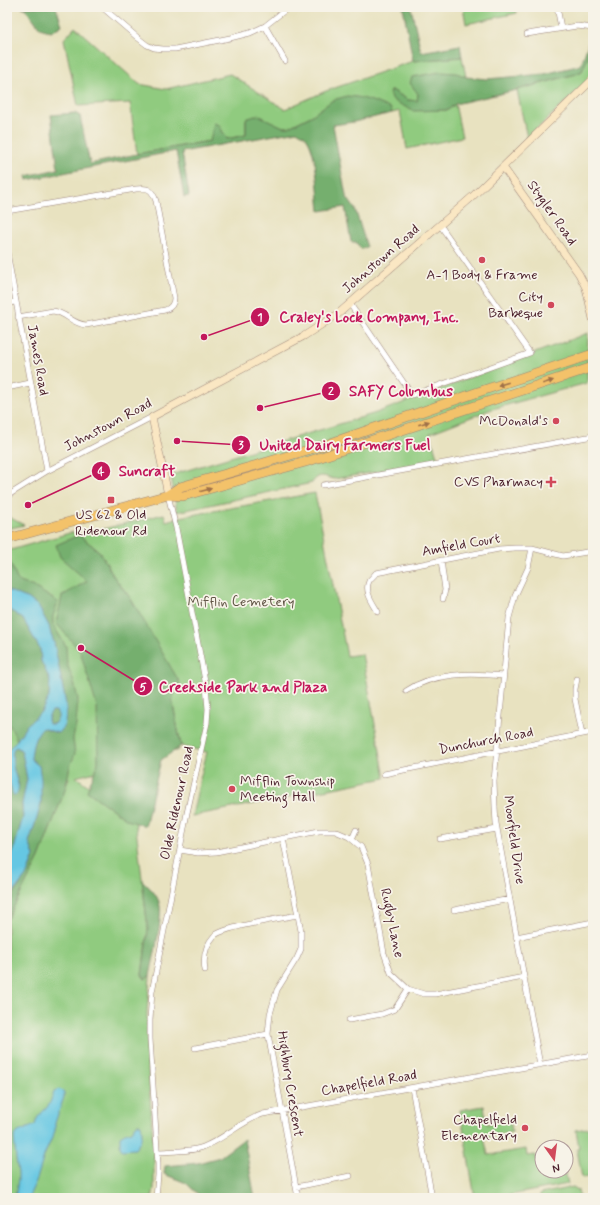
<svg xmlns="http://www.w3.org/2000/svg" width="600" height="1205" viewBox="0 0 600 1205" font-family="Mynerve,sans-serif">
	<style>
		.green { fill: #90cb7f; stroke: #6d7555 }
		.forest { fill: #74af6e; stroke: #5f674c }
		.water { fill: #65c7e3; stroke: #587387; fill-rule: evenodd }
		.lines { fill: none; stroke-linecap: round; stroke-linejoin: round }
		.street-casing { stroke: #998076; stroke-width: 6 }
		.secondary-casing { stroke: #998076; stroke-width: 8 }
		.highway-casing { stroke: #998076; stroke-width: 10 }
		.street { stroke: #fff; stroke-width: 5 }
		.secondary { stroke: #fae7c3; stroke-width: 7 }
		.highway { stroke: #f3c26a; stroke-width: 9 }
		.oneway { fill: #9e704a }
		.poi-dot { fill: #d1495b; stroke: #f7f3e8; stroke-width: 1.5 }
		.labels { text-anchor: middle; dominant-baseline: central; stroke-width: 3.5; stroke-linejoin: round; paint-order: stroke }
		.street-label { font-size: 14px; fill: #4a1f2b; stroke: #f7f3e8 }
		.poi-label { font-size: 14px; fill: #4a1f2b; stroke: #f7f3e8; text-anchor: end }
		.park-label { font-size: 14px; fill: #5f5344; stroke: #f7f3e8 }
		.leader { fill: none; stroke: #c2185b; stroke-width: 1.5 }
		.callout-dot { fill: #c2185b; stroke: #f7f3e8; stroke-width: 1.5 }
		.mark-label { font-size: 12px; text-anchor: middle; font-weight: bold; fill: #fff }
		.callout-label { font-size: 15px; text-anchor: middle; font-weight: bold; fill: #c2185b; stroke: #f7f3e8; stroke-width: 3.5; stroke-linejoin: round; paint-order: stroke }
	</style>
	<rect width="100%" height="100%" fill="#f7f3e8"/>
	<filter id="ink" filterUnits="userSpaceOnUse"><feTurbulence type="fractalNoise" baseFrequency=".025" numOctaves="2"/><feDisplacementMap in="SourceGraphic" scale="8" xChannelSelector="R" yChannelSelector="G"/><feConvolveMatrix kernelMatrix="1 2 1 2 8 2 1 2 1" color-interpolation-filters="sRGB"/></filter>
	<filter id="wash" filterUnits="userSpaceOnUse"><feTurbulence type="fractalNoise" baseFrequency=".012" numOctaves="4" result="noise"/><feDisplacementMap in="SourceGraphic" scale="16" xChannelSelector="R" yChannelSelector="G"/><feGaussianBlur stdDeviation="0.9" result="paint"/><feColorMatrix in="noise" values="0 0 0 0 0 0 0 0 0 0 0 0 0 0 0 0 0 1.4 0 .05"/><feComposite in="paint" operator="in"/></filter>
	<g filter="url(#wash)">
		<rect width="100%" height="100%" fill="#e8e2c0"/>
		<path class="green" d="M463 7H516L517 13 466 24Z
			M75 27 139 84 166 89 230 74 285 109 326 91 413 61 462 57 466 77 457 73 418 94 417 101 408 100 392 90 390 94 431 110H448L455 104 462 137 407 149 400 111 392 113 391 109 311 116 289 127H283L258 116 246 119V135L226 139 219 125 210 141 137 154 130 103 78 106 64 39Z
			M593 45V75L570 98 527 138 517 90 576 74 582 71Z
			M588 333 587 383 492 409 430 433 438 460 433 462 334 479C323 476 319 473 312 483L177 512 171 475 376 413Z
			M315 493 347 656 362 654 385 778 192 816 200 779 207 752 181 746 172 699 131 599 114 577 100 552 79 535 164 514 166 521 180 517Z
			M7 516 24 525 7 529Z
			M73 532 136 614 172 694 170 709 179 750 76 777 135 819 148 929 142 975 145 979 150 976 147 1012V1052L154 1155V1188L152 1198H7V920L39 858 69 778 7 794V551Z
			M484 1106 487 1124 510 1121 512 1132 484 1137 488 1155 526 1149 527 1156 535 1155 536 1159 541 1158 540 1154 542 1153V1171H565L568 1184 495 1198H475L460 1110Z
			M593 1127V1176L582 1178 577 1149 579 1148 576 1130Z
			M573 1187 578 1190 580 1198H540V1194Z"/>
		<path class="forest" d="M22 7H56L62 25 51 32 40 28 26 9Z
			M403 7H411L421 52 460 45 462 57 413 61Z
			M592 32 593 33V45L582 71 576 74 517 90 455 104 448 110 413 111 394 101 389 94 392 90 408 100 417 101 418 94 410 83 412 77 440 72 457 73 466 77 487 79 544 74 581 65Z
			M347 96C365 97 375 102 391 109L392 113 354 122 333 125 346 196 355 209 367 247 361 249 356 242H351L345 207 320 211C318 194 317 148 305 136 303 134 299 133 297 131L182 152 189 196 184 197 176 151 27 180 26 176 58 169 51 115 75 113 80 116 90 164 137 154 210 141 214 123 219 125 227 139 246 135V119L258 115 283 127H289L311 116 333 100Z
			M79 535 100 552 114 577 131 599 180 683 172 699 181 746 161 760 145 826 127 820 87 791 98 763 97 707 80 651 56 623 62 596 87 581 60 557 56 545Z
			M10 562 17 579 20 582 34 587 58 602 53 616V625L66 646 67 664 73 679 78 699 76 725 73 739 75 754 70 766 65 790 39 858 7 920C7 899 15 893 25 877 29 870 32 863 34 856L29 842 37 818 41 803 39 766 31 759C32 747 34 737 42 728L58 733 64 726 67 710 54 642 51 635 49 626 38 606 29 599 7 590V564Z
			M7 608 23 619 40 649 41 661 50 680 49 697 41 712 27 725 17 740 10 726 7 724Z
			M52 711H56L59 714 58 719 54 724H49C48 718 48 716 52 711Z
			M16 747 21 750 23 757 27 779 22 804 23 817 10 863 11 880 7 886V774L10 784 19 785C15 774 10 760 13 748Z
			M142 880C149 887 156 893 159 902 164 916 153 960 150 976L145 979 142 975 148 929Z
			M244 1139 255 1198H202L186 1183 164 1174 165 1166 198 1163 220 1157Z"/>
		<path class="water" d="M7 590 29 599 38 606 49 626 51 635 54 642 67 710 64 726 58 733 42 728C34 737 32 747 31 759L39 766 41 779V803L37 818 29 842 34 856 26 876 12 894 7 909V886L11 880 10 863 23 817 22 804 27 779 23 757 21 750 17 747 14 748C11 756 13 766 15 774 17 782 21 787 16 795H13L7 774V751L17 740 27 725 41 712 49 697 50 680 41 661 40 649 23 619 7 608ZM52 711H56C60 717 58 719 54 724H49C47 719 48 716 52 711Z
			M59 1089 64 1092V1097L55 1123V1131L44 1156 37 1179 31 1192 29 1198H15L18 1180V1173L16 1159 14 1137 18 1132 35 1125C38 1113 41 1115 48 1106 51 1102 52 1096 54 1091Z
			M137 1124H141C143 1134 142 1141 135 1149L122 1150 120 1147V1136L125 1133 132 1131Z"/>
	</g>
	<g filter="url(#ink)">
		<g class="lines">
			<defs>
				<path id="street" d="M102 7 138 38 147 45 154 48 163 49H175L230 38 250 33 265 26 289 7
					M557 7 561 28
					M265 26 285 61
					M527 34 577 26 593 28
					M7 211 136 189C148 187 152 189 156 201L174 298C174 304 171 308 165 310L86 325C72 324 67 313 53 311L18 317
					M7 252 47 471
					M7 303 16 302
					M350 304 412 395 530 353 440 225
					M7 388 30 383
					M323 485 593 436
					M7 496 47 471 152 417
					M532 548 528 568 515 596 509 618 494 781 495 807 496 823 540 1065
					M441 560 445 590 443 599
					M378 612C373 603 364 592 369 581 371 578 374 576 376 573L499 549 515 548H532L563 556 593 551
					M577 679 575 689V699L582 734
					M406 691C434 672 471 673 503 676
					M384 774 593 732
					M590 810 593 827
					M283 838 301 931V949L297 958 277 990 270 1014 268 1034 298 1198
					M352 839 356 830
					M440 839 497 829
					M180 850 198 853 216 852 319 831H335L349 837 361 847 368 864 384 953 391 973 408 989 424 994H435L524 977
					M454 910 510 899
					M516 937 593 922
					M205 970C203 958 205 946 214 936 223 927 282 918 298 915
					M349 1020 382 1014 395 1009 408 989
					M195 1048 268 1034
					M412 1088 432 1198
					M157 1152C171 1151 191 1152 203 1147 225 1139 239 1122 263 1114L593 1055
					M296 1187 350 1176
					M156 1198 158 1175V1164L150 1039V1020L152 992 187 813 207 723 208 709 206 686 176 528 168 495"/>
				<path id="secondary" d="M503 167 579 274 586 288 593 319
					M168 495 152 417 304 336 338 314 472 197 593 79"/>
				<path id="highway" d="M168 495 180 487 257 465 328 444 484 390 593 354
					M7 539 168 495 183 496 309 461 593 367"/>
			</defs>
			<use href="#street" class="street-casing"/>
			<use href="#secondary" class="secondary-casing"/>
			<use href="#highway" class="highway-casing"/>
			<use href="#street" class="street"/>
			<use href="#secondary" class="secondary"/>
			<use href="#highway" class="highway"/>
		</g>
		<defs><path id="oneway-solid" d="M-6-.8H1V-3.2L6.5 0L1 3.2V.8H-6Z"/></defs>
		<g class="oneway">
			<use href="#oneway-solid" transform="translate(548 382) rotate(-18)"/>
			<use href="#oneway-solid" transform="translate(503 384) rotate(162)"/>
			<use href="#oneway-solid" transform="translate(424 423) rotate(-18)"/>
			<use href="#oneway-solid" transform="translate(206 490) rotate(-15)"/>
		</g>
	</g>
	<g class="poi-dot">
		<circle cx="482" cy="260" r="4"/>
		<circle cx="551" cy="305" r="4"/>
		<circle cx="556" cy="421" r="4"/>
		<path d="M549 476h4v4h4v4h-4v4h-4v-4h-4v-4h4z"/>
		<rect x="107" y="496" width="8" height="8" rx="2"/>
		<circle cx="232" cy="789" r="4"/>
		<circle cx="525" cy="1128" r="4"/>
	</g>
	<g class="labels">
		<g class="street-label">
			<text transform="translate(552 213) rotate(55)">Stygler Road</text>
			<text transform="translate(381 259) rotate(-41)">Johnstown Road</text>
			<text transform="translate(38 360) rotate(80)">James Road</text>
			<text transform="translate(108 425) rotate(-28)">Johnstown Road</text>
			<text transform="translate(461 545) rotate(-10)">Amfield Court</text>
			<text transform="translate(486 741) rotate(-11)">Dunchurch Road</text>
			<text transform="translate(177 803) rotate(-78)">Olde Ridenour Road</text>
			<text transform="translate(514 840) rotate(82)">Moorfield Drive</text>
			<text transform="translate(392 923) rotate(78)">Rugby Lane</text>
			<text transform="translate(369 1083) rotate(-10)">Chapelfield Road</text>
			<text transform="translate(290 1084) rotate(81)">Highbury Crescent</text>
		</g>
		<g class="poi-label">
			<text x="482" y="275" text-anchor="middle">A-1 Body &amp; Frame</text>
			<text x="543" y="297">City<tspan x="543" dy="16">Barbeque</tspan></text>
			<text x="548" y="421">McDonald's</text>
			<text x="543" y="482">CVS Pharmacy</text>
			<text x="111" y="515" text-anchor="middle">US 62 &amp; Old<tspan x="111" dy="16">Ridenour Rd</tspan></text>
			<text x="240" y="781" text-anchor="start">Mifflin Township<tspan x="240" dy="16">Meeting Hall</tspan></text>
			<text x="517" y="1120">Chapelfield<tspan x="517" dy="16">Elementary</tspan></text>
		</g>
		<g class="park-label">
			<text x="241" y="602">Mifflin Cemetery</text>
		</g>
	</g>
	<path class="leader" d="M204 337L260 317M260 408L331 391M177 441L241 445M28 505L101 471M81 648L143 686"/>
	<g class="callout-dot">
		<circle cx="204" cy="337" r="4"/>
		<circle cx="260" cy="408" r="4"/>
		<circle cx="177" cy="441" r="4"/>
		<circle cx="28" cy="505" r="4"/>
		<circle cx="81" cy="648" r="4"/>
		<circle cx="260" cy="317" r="10"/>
		<circle cx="331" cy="391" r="10"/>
		<circle cx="241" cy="445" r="10"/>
		<circle cx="101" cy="471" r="10"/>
		<circle cx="143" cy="686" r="10"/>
	</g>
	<g class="mark-label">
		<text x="260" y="321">1</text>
		<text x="331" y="395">2</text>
		<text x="241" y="449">3</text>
		<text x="101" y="475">4</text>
		<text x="143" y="691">5</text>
	</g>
	<g class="callout-label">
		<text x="369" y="322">Craley's Lock Company, Inc.</text>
		<text x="401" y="396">SAFY Columbus</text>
		<text x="345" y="450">United Dairy Farmers Fuel</text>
		<text x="147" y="476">Suncraft</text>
		<text x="243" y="692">Creekside Park and Plaza</text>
	</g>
	<rect width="600" height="1205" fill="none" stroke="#f7f3e8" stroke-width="24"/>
	<g transform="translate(554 1159) rotate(166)"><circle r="19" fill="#f7f3e8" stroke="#b29e9c"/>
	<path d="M0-3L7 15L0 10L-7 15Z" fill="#d1495b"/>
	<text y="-6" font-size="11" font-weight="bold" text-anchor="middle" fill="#4a1f2b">N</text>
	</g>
</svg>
